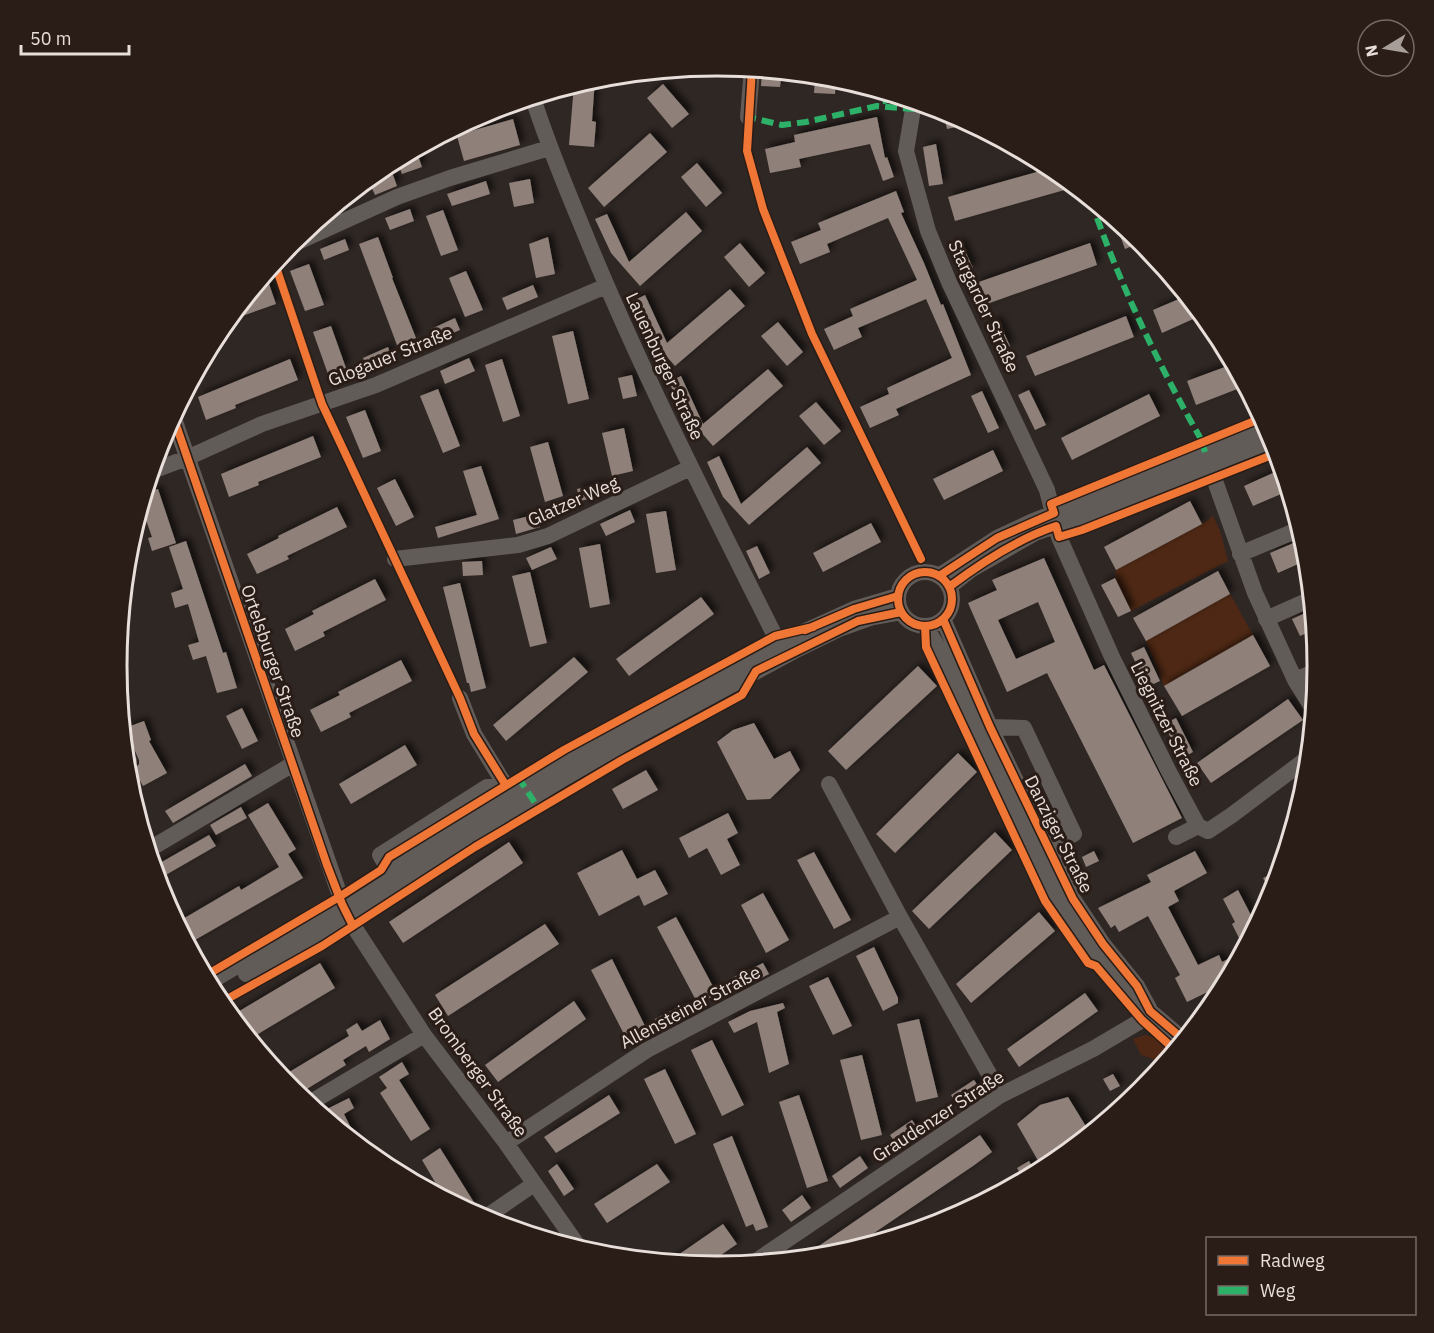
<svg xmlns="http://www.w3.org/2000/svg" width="1434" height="1333" viewBox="0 0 1434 1333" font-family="'IBM Plex Sans',sans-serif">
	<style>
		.green { fill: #4e2814 }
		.building { fill: #8f817a; fill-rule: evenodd; filter: url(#shadow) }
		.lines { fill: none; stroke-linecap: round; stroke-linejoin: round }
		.minor { stroke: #625c59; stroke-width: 16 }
		.quiet { stroke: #2db169; stroke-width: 6; stroke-dasharray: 12 6; stroke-linecap: butt }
		.cycleway-casing { stroke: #2a1c16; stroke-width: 11 }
		.cycleway { stroke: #f07635; stroke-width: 8 }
		.labels { text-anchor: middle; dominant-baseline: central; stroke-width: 6; stroke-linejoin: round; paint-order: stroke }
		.street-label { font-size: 18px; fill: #e8deda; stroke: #2a1c16 }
		.rim { fill: none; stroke: #e8deda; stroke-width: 3 }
	</style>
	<defs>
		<filter id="shadow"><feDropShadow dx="4.5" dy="-4.5" stdDeviation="3" flood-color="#0009"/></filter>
	</defs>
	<rect width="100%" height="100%" fill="#2f2724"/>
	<path class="green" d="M1213 516 1220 531 1228 561 1131 611 1115 578 1116 570 1202 524Z
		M1230 594 1253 635 1164 686 1146 641Z
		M1145 1035 1155 1038 1172 1050 1173 1053 1165 1063 1141 1055 1133 1039Z"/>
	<path class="building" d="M762 70 782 72 780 87 761 86Z
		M815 76 836 78 835 94 814 93Z
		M595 79 592 121 596 122 594 147 569 145 574 85Z
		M663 84 689 114 672 128 647 98Z
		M943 111 947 112 970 124 947 129Z
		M877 117 885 158 887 157 894 177 883 181 870 144 799 159 801 167 770 173 765 149 795 142 794 135Z
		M513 119 520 145 464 161 455 129 466 123 468 132Z
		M650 133 667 152 604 207 588 188Z
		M936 144 943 184 929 186 923 147Z
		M416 150 422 167 402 174 397 160Z
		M697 163 722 193 706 207 681 177Z
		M1051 168 1075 187 955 221 948 197Z
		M393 175 397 186 375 195 370 184Z
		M530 179 534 203 514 207 509 183Z
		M486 181 490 194 452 206 447 194Z
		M896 191 904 212 901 213 924 263 941 305 943 304 971 375 896 409 899 415 870 428 860 407 889 394 887 388 952 358 926 299 858 328 862 337 834 350 824 329 853 316 850 309 917 280 888 218 827 244 830 252 800 264 791 242 821 230 818 223Z
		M410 209 414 221 390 230 385 218Z
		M443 210 458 250 441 256 426 216Z
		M686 212 702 231 640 286 611 253 595 219 607 214 629 262Z
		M1114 219 1141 242H1142L1125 249Z
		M378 237 393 278H392L416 338 397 345 359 244Z
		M548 237 555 274 536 278 529 244Z
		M345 239 349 250 324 260 320 249Z
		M961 242 973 268 961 274 949 247Z
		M740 243 765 273 749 287 724 257Z
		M1090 243 1097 265 984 305 976 283Z
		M309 264 324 305 305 311 290 271Z
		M466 271 483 310 465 317 449 278Z
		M268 281 276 304 228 321 257 285Z
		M533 285 538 297 507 310 502 298Z
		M730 289 745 306 675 366 649 336 633 301 645 295 667 343Z
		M1186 296 1202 315 1162 333 1153 310Z
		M1126 316 1134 337 1035 376 1026 356Z
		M455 318 460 330 436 340 431 329Z
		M998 320 1010 346 998 352 986 326Z
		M778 322 803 352 787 366 761 336Z
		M331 326 346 368 328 374 313 332Z
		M573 331 589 399 568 404 552 336Z
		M388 347 392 358 368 369 363 358Z
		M469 358 475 371 445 384 440 371Z
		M290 359 298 380 235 405 236 408 206 420 198 397Z
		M502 359 520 416 503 422 485 365Z
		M1233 364 1245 386 1196 405 1187 381Z
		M768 369 783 386 713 446 687 416 685 417 669 382 681 376 703 424Z
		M632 375 637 396 623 399 618 378Z
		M438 389 460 446 443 453 420 396Z
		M1029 390 1046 425 1035 430 1018 395Z
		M982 391 999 428 988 433 971 396Z
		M1149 394 1160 416 1072 460 1061 438Z
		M816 402 841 431 824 445 799 416Z
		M365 410 381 451 363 458 346 417Z
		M624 428 633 471 612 476 602 433Z
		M313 436 321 457 258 482 259 485 229 497 221 474Z
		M548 442 563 496 545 502 530 447Z
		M807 447 821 463 749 525 723 497 707 462 719 456 741 504Z
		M993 450 1003 471 944 500 933 479Z
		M481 466 499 519 438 538 435 527 477 515 463 471Z
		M1282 469 1288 491 1253 506 1244 486Z
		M395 479 414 517 396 526 377 488Z
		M603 483 606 495 580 501 577 489Z
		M158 489 176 543 152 551 148 538 152 537 141 506 145 493Z
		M1190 501 1202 524 1116 570 1104 547Z
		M337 507 347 527 287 556 289 559 257 574 247 554 279 538 278 536Z
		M630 510 635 522 606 536 600 524Z
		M666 511 676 570 656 573 646 514Z
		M537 514 540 527 516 534 513 520Z
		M871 523 881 542 823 572 813 553Z
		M1303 539 1307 560 1278 573 1270 553Z
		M186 541 223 653 226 652 237 688 217 693 206 656 193 660 188 645 199 642 188 604 175 608 171 593 183 589 169 547Z
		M600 544 610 604 590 608 579 548Z
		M757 546 770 573 759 579 746 551Z
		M551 547 557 559 532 570 526 558Z
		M1044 558 1094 670 1104 665 1182 818 1133 843 1047 673 1007 692 968 603 997 590 992 580ZM1038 602 1055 642 1016 659 998 620Z
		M482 561 483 575 463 576 462 562Z
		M1218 571 1230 594 1146 641 1133 618Z
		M530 572 547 643 530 647 512 576Z
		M1115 578 1131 611 1118 617 1101 585Z
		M375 579 386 600 323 632 325 636 295 651 285 629 314 614 312 611Z
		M460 583 486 688 471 692 469 683H467L443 587Z
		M701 597 714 614 629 676 616 659Z
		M1312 610 1314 630 1300 636 1292 619Z
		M1253 635 1270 666 1182 716 1164 686Z
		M1144 647 1160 681 1147 687 1131 653Z
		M574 657 588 672 506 741 493 725Z
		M401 660 412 681 349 713 351 717 321 732 310 710 340 695 338 692Z
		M918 666 937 686 846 770 828 751Z
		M1288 699 1303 720 1211 783 1197 763Z
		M242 708 258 741 242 749 226 716Z
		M1176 718 1193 752 1181 759 1164 724Z
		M144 721 151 740 149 741 167 773 143 786 134 770 139 764V760L125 728Z
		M754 723 774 759 790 751 800 770 770 799 747 800 717 742 733 730Z
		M405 745 417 765 351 804 339 784Z
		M958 753 977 772 895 853 876 834Z
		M245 764 252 776 173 823 165 811Z
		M646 770 658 790 623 809 612 789Z
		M268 803 296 849 288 854 303 878 188 944 176 923 239 886 241 890 279 867 248 815Z
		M241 807 247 818 216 835 210 825Z
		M728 813 738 833 727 839 740 865 721 875 707 848 689 858 679 838Z
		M995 832 1012 850 929 929 912 911Z
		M209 835 216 846 157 880 153 867Z
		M509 842 523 863 403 943 389 922Z
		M622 850 637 879 655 870 668 894 644 906 639 895 599 916 577 873Z
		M1094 851 1099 861 1086 867 1082 857Z
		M1195 851 1207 873 1174 891 1179 901 1168 907 1198 965 1219 955 1222 962 1242 952 1226 983 1187 1002 1175 978 1180 975 1148 916 1119 932 1115 925 1111 928 1098 908 1151 882 1147 875Z
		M814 852 851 920 834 929 797 860Z
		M1280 870 1276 883 1272 895 1263 878Z
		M1238 890 1256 925 1244 948 1232 924 1235 922 1223 899Z
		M763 893 789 940 766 953 741 905Z
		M1039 912 1055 931 971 1003 956 984Z
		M676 917 717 994 698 1004 657 927Z
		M545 924 559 944 448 1016 435 995Z
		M874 947 898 998V1003L883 1011 856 956Z
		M612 959 646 1028 626 1038 591 970Z
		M320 963 335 988 268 1028 250 1039 231 1016Z
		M763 963 769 974 738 990 732 978Z
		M828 977 852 1026 833 1035 809 986Z
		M1085 993 1098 1011 1019 1067 1007 1049Z
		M574 1001 586 1019 498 1082 485 1065Z
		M686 1003 692 1014 661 1030 655 1019Z
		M783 1003 785 1008 777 1012 789 1064 769 1073 757 1022 734 1033 728 1022 750 1011Z
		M919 1019 938 1097 916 1102 897 1024Z
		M380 1020 390 1039 369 1052 366 1046 343 1060 346 1065 297 1095 281 1077 349 1036 346 1030 357 1023 362 1031Z
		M712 1040 744 1105 722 1116 691 1050Z
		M862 1055 882 1135 861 1140 840 1060Z
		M402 1062 409 1074 399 1080 430 1129 411 1141 380 1093 387 1088 379 1077Z
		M665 1069 696 1134 675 1144 644 1079Z
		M1113 1074 1120 1086 1110 1091 1103 1079Z
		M974 1080 983 1093 959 1108 951 1095Z
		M609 1095 620 1113 556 1153 544 1137Z
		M799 1095 828 1181 807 1188 779 1102Z
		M1068 1097 1090 1133 1062 1157 1040 1164 1017 1124 1040 1105Z
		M349 1098 354 1108 344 1114 360 1146 319 1113Z
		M912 1120 921 1133 899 1149 890 1135Z
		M980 1135 992 1152 973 1166 846 1252 834 1256 800 1259Z
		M732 1136 768 1227 756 1231 753 1224 746 1227 713 1144Z
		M440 1148 475 1204 466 1210 445 1199 422 1160Z
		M860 1156 868 1168 840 1188 832 1176Z
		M1029 1161 1036 1173 1024 1180 1017 1168Z
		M557 1164 574 1189 564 1196 548 1171Z
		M657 1164 670 1182 607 1223 594 1204Z
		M802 1195 811 1208 791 1222 782 1210Z
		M723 1224 737 1244 705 1266 668 1262Z"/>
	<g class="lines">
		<path class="minor" d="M533 98C547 143 565 185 583 229 642 374 713 512 783 652
			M913 109 906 151 928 231 949 282 1047 490 1059 537 1112 657 1169 772 1198 826 1208 831 1232 815 1309 757
			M748 117 752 69
			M289 246 397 197 450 178 549 148
			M173 416 347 916 424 1035 506 1143 581 1250
			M1205 453 1255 593 1295 680 1313 709
			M152 471 187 458 262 424 376 385 606 286
			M1240 554 1300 529
			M395 559 518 545 548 536 690 468
			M898 599a27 27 0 1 1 54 0a27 27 0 1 1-54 0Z
			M939 576 997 538 1031 522 1267 429
			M949 587 972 569 1035 533 1082 517 1273 440
			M943 619 990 727 1073 899 1103 944 1137 986 1149 1008
			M1266 619 1311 599
			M925 626 949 665 1029 843 1063 908 1102 964 1127 995 1150 1011 1184 1040
			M1295 680 1317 671
			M460 698 474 734 510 793
			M990 727 1024 728 1074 834 1047 848 1039 846
			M126 763 129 761
			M829 784 900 917
			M1176 837 1198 826
			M148 850 293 764
			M390 872 380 855 487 787 505 784
			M246 974 315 936 475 833 566 777 637 736 798 649 839 629 873 617 901 612
			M208 983 342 904 511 794 587 747 792 637 854 609 898 596
			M308 1104 424 1035
			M506 1143 647 1050 900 917 1001 1095
			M483 1219 534 1184
			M753 1263 1001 1095 1093 1049 1142 1020 1150 1011"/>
		<path class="quiet" d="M883 92 887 107
			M748 121V117L782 125 806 122 877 106 913 109 919 103
			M1091 201C1120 285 1158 364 1202 441L1205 452
			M518 777 539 809"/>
		<defs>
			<path id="cycleway" d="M752 69 747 151 763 209 812 334 921 559
				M275 264 322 404 460 698 474 734 505 784
				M173 416 327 865 342 904 353 926
				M898 599a27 27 0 1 1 54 0a27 27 0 1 1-54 0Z
				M939 576 997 538 1054 513 1051 504 1262 418
				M949 587C982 562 1017 539 1056 526L1059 537 1082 530 1277 453
				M943 619 990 727 1073 899 1103 944 1137 986 1150 1011 1184 1040
				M925 626 926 647 1045 901 1088 963 1096 966 1142 1020 1175 1050
				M805 630 854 609 898 596
				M205 976 339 897 381 870 389 857 564 750 775 636 813 627
				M220 1003 322 946 475 847 622 760 742 695 756 671 858 621 901 612"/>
		</defs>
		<use href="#cycleway" class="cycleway-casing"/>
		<use href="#cycleway" class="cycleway"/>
	</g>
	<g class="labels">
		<g class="street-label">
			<text transform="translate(984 306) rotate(65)">Stargarder Straße</text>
			<text transform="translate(390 356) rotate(-22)">Glogauer Straße</text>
			<text transform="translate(665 366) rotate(65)">Lauenburger Straße</text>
			<text transform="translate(573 501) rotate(-24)">Glatzer Weg</text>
			<text transform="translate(273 661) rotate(71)">Ortelsburger Straße</text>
			<text transform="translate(1167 724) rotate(63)">Liegnitzer Straße</text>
			<text transform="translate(1059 834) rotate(63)">Danziger Straße</text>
			<text transform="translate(690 1007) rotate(-28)">Allensteiner Straße</text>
			<text transform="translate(478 1072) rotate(54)">Bromberger Straße</text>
			<text transform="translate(938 1116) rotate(-33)">Graudenzer Straße</text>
		</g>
	</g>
	<path d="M0 0H1434V1333H0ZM127 666a590 590 0 1 1 1180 0a590 590 0 1 1-1180 0Z" fill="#2a1c16" fill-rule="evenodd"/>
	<path class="rim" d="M127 666a590 590 0 1 1 1180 0a590 590 0 1 1-1180 0Z"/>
	<rect x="1206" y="1237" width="210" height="78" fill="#2a1c16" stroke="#766a64" stroke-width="1.5"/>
	<rect x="1218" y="1256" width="30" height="9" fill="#f07635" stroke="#766a64" stroke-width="1.5"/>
	<text x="1260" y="1267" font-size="18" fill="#e8deda">Radweg</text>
	<rect x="1218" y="1286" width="30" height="9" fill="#2db169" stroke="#766a64" stroke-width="1.5"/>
	<text x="1260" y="1297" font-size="18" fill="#e8deda">Weg</text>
	<g transform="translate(1386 48) rotate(259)"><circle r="28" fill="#2a1c16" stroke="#766a64" stroke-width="1.5"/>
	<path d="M0-4.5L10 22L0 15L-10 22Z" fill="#a79e9a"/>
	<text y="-9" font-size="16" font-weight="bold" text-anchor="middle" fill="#e8deda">N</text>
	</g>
	<path d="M21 45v9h108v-9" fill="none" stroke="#e8deda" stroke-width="3"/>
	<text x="30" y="45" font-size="18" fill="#e8deda" stroke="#2a1c16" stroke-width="4.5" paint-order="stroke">50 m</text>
</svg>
